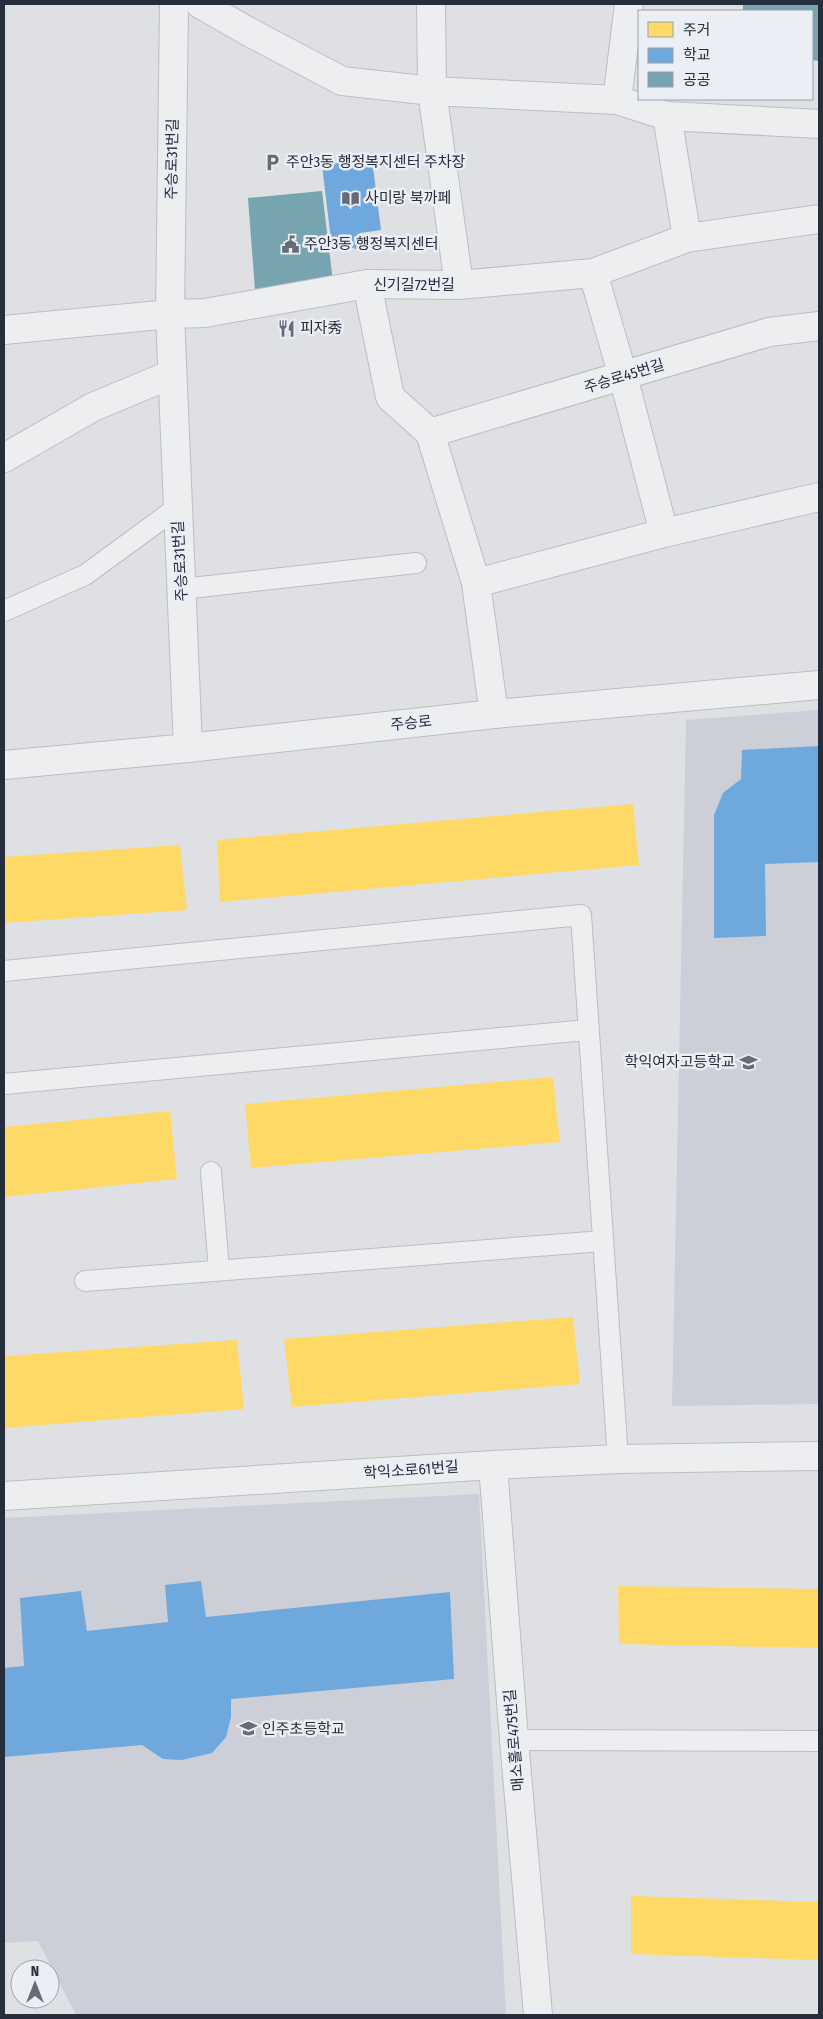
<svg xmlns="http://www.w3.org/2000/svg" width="823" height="2019" viewBox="0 0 823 2019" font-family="'Fira Sans Condensed','Noto Sans KR',sans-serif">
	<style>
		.built { fill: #cccfd7 }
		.homes { fill: #ffd966 }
		.schools { fill: #6fa8dc }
		.public { fill: #76a5af }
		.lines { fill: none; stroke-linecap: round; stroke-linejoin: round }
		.service-casing { stroke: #bcbec2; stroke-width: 22 }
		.pedestrian-casing { stroke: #bcbec2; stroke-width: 30 }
		.minor-casing { stroke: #bcbec2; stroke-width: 30 }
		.tertiary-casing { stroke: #bcbec2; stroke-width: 30 }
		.service { stroke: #edeef0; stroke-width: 20 }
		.pedestrian { stroke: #edeef0; stroke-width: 28 }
		.minor { stroke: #edeef0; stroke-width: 28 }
		.tertiary { stroke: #edeef0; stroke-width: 28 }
		.labels { text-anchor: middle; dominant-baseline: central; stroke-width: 5; stroke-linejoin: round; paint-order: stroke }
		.street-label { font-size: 15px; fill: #262d3b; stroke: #ebeef4 }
		.poi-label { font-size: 15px; fill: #262d3b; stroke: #ebeef4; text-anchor: start }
	</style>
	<rect width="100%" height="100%" fill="#dee0e4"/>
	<path class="built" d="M819 710V1404L672 1406 686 720Z
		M479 1494 506 2015H76L38 1941 4 1943V1518Z"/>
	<path class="homes" d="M633 804 639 865 220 902 217 840Z
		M180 845 187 910 4 923V857Z
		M553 1077 560 1142 251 1168 245 1104Z
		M170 1111 177 1179 4 1197V1127Z
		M573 1317 580 1384 292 1407 284 1339Z
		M237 1340 244 1409 4 1428V1356Z
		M618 1586 819 1589V1648L619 1644Z
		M631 1896 819 1902V1960L631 1954Z"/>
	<path class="schools" d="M372 159 381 230 360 233 356 249 331 240 322 165Z
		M819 746V862L765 864 766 936 714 938V815L723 793 741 779 742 750Z
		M201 1581 206 1617 450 1592 454 1679 231 1699V1717L226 1737 212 1753 182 1760 163 1759 142 1745 4 1757V1668L24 1666 20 1598 81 1591 87 1631 168 1622 165 1585Z"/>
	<path class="public" d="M743 4H819V61L812 60V11H743Z
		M322 191 334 290 256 303 248 198Z"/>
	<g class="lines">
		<defs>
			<path id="service" d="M182 589 416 563
				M4 611 85 575 178 507
				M4 971 581 915 618 1459
				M4 1084 587 1030
				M211 1172 219 1270
				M85 1281 603 1241
				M514 1740 819 1741"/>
			<path id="pedestrian" d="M251 33 342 81 432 91"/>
			<path id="minor" d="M174 4 170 314 188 748
				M200 4 251 33
				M431 4 432 91 459 285
				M432 91 617 100 667 116 819 124
				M617 100 629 4
				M667 116 687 238
				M593 273 623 376 664 533
				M367 284 390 397 430 433 476 583 494 714
				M4 330 170 314 205 313 367 284 459 285 593 273 687 238 819 219
				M430 433 769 332 819 326
				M4 458 93 407 172 374
				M476 583 664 533 819 497
				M493 1465 514 1740 538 2015
				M4 1496 493 1465 618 1459 819 1456"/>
			<path id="tertiary" d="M4 765 188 748 494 714 819 685"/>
		</defs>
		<use href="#service" class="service-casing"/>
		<use href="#pedestrian" class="pedestrian-casing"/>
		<use href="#minor" class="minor-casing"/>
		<use href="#tertiary" class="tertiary-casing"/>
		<use href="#service" class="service"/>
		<use href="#pedestrian" class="pedestrian"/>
		<use href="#minor" class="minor"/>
		<use href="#tertiary" class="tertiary"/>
	</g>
	<defs>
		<symbol id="parking-bare" viewBox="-9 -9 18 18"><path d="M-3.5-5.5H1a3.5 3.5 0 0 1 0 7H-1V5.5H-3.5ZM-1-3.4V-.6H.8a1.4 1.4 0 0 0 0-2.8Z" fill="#666c76" stroke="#ebeef4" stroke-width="2.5" paint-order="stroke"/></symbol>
		<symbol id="library-bare" viewBox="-9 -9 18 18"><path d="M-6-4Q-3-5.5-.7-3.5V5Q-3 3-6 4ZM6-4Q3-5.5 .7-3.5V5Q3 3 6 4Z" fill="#666c76" stroke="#ebeef4" stroke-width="2.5" paint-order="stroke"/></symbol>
		<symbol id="civic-bare" viewBox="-9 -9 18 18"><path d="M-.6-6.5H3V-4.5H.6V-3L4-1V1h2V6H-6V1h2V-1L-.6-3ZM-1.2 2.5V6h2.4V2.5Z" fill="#666c76" stroke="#ebeef4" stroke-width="2.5" paint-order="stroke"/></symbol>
		<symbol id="restaurant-bare" viewBox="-9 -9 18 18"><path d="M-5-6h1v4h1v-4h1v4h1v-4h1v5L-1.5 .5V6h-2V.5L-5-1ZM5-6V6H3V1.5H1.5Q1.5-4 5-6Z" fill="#666c76" stroke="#ebeef4" stroke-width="2.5" paint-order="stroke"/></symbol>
		<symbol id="school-bare" viewBox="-9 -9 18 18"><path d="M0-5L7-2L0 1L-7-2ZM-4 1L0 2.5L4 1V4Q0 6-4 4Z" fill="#666c76" stroke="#ebeef4" stroke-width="2.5" paint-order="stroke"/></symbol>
	</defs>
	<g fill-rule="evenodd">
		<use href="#parking-bare" x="260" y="150" width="25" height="25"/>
		<use href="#library-bare" x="338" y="186" width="25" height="25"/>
		<use href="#civic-bare" x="278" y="232" width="25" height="25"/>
		<use href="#restaurant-bare" x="274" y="316" width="25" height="25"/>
		<use href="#school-bare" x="736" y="1050" width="25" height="25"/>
		<use href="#school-bare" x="236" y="1716" width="25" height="25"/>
	</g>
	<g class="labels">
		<g class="street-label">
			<text transform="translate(172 159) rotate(-89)">주승로31번길</text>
			<text x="414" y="285">신기길72번길</text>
			<text transform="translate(624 376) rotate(-17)">주승로45번길</text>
			<text transform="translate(180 561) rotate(-93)">주승로31번길</text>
			<text transform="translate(411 723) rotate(-6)">주승로</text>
			<text transform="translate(411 1470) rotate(-4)">학익소로61번길</text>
			<text transform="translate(514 1740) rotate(-95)">매소홀로475번길</text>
		</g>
		<g class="poi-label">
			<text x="286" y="162">주안3동 행정복지센터 주차장</text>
			<text x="365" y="198">사미랑 북까페</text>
			<text x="304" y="244">주안3동 행정복지센터</text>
			<text x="300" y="328">피자秀</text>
			<text x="735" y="1062" text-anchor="end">학익여자고등학교</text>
			<text x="262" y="1729">인주초등학교</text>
		</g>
	</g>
	<rect width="823" height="2019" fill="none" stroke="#262d3b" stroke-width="10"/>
	<rect x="638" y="10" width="175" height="90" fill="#ebeef4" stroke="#9ca1aa"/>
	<rect x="648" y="22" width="25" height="15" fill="#ffd966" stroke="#9ca1aa"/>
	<text x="683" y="35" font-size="15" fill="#262d3b">주거</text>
	<rect x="648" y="48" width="25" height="15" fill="#6fa8dc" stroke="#9ca1aa"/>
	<text x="683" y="60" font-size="15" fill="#262d3b">학교</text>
	<rect x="648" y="72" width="25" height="15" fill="#76a5af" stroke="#9ca1aa"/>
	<text x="683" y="85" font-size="15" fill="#262d3b">공공</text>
	<g transform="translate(35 1984)"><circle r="24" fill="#ebeef4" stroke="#9ca1aa"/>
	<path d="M0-4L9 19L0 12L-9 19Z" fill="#666c76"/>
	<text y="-8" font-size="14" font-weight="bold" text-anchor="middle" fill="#262d3b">N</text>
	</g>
</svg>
